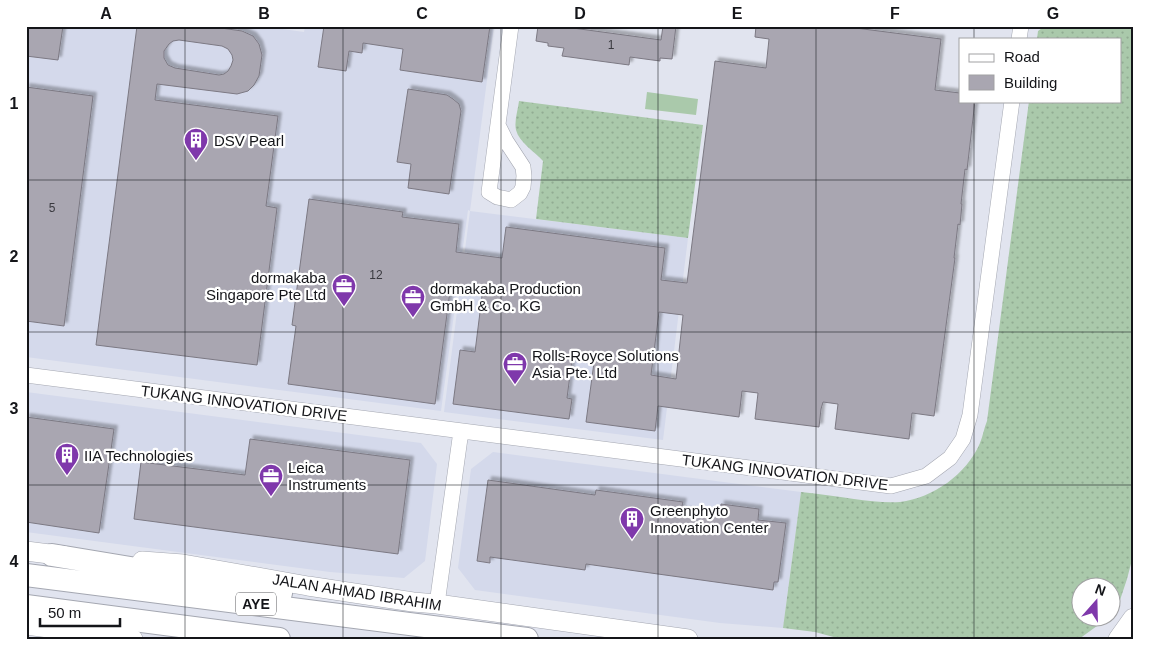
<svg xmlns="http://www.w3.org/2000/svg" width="1159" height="665" viewBox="0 0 1159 665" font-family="Helvetica,sans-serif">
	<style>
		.built { fill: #d4d9eb }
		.grass { fill: url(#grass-dots) }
		.pitch { fill: #aac9ab }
		.building { fill: #a9a6b1; stroke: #7c7983; fill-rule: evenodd; filter: url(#shadow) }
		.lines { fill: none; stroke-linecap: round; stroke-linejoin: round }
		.minor-casing { stroke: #a4a7b1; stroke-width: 16 }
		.major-casing { stroke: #a4a7b1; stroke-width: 20 }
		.highway-casing { stroke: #a4a7b1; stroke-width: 24 }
		.minor { stroke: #fff; stroke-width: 15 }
		.major { stroke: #fff; stroke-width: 19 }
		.highway { stroke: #fff; stroke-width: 22 }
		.grid { fill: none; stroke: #141519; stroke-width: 1; stroke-opacity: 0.55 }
		.labels { text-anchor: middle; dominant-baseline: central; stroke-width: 4.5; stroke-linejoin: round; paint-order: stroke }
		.number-label { font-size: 12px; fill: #39393f }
		.shield { fill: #fff; stroke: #5a5b5e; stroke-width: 1 }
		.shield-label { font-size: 14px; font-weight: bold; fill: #141519 }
		.poi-label { font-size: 15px; fill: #141519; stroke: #fff; text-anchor: start }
		.street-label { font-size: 15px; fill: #141519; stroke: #fff }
		.neatline { fill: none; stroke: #141519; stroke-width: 2 }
		.grid-label { font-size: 16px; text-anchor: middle; font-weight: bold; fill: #141519 }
	</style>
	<defs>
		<pattern id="grass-dots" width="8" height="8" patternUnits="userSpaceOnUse" patternTransform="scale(1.25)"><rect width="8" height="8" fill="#aac9ab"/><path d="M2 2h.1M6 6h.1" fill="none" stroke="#91ac93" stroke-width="1.8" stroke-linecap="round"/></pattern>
		<filter id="shadow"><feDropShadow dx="3.5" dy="-3.5" stdDeviation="1" flood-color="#0004"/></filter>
	</defs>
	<rect width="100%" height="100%" fill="#e1e4ef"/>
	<path class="built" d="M26 26H261L304 32 305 26H494L470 211 688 238 663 440 444 412 470 211 468 210 441 411 26 357Z
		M26 392 421 443 437 464 425 561 404 578 330 572 26 532Z
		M493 452 801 492 783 628 720 623 475 590 458 568 471 469Z"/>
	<path class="grass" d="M1045 26H1133V556L1127 579 1116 612 1112 615V588H1082V618H1108L1079 639H841L815 632 783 628 801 492C819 494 836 496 854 499 869 501 885 503 900 502 933 498 967 474 980 443 983 436 984 428 987 421L1029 101H1120V39H1037L1038 31Z
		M519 101 703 125 688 238 536 219 543 161C535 152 519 142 516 130 514 121 518 110 519 101Z"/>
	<path class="pitch" d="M647 92 698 99 696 115 645 109Z"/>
	<path class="building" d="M26 26H63L58 60 26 56Z
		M137 26H207L242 31 253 36 259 44 262 55 259 76 254 85 248 91 237 94 157 84 155 100 278 116 266 206 277 208 257 365 96 345ZM179 40 222 46 228 49 232 55 233 60 231 66 228 71 224 74 219 75 175 68 168 65 164 58V51L169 44 173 41Z
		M324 26H490L482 82 400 70 403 49 363 43 362 53 349 51 346 71 318 67Z
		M538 26H558L661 40 663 26H676L672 59 660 58V61L630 57 629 65 562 56 564 48 548 46V43L536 41Z
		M756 26H840L941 39 935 90 960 93V101H975L967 170 965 169 961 204H962L960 225 958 224 954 258H955L934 416 912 413 909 439 835 429 838 404 823 402 821 409 819 427 755 419 758 393 742 391 739 417 658 406 655 431 586 422 595 355 573 352 567 398 572 399 569 419 453 404 460 350 475 352 483 288 451 284 435 404 288 384 296 326 292 325 309 199 403 212 402 217 459 224 456 252 502 258 506 227 665 248 661 280 687 283 715 61 766 68 769 39 755 37ZM659 312 683 315 676 379 651 375Z
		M26 87 93 96 64 326 26 321Z
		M408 89 447 95 453 99 459 104 461 111 449 194 408 188 411 164 397 162Z
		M26 417 114 429 99 533 26 522Z
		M250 439 410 460 398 554 134 519 141 462 245 475Z
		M488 480 595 495 596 490 683 502 681 510 720 516 721 504 759 509 758 520 786 523 778 582H774L773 590 586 564 585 570 490 557V563L477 561Z"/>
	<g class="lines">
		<defs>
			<path id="minor" d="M1019 39 1021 26
				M498 125 506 141 523 167 524 176 523 187 520 193 511 200 497 197 489 192 511 26
				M26 375 891 486 926 476 950 458 963 439 970 415 1012 101
				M437 604 461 431"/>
			<path id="major" d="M26 551 65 556
				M142 561 183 564 308 586 413 602 437 604 688 639
				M26 625 133 639
				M1118 639 1133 618"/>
			<path id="highway" d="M52 555 281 593
				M26 575 527 639
				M26 606 279 639"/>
		</defs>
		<use href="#minor" class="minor-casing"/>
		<use href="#major" class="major-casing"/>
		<use href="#highway" class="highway-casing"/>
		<use href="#minor" class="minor"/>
		<use href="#major" class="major"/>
		<use href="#highway" class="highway"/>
	</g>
	<path class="grid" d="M185 26V639M343 26V639M501 26V639M658 26V639M816 26V639M974 26V39M974 101V639M26 180H1133M26 332H1133M26 485H1133"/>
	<defs>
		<symbol id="building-pin" viewBox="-11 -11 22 30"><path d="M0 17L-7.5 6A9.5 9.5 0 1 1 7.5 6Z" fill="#7f38ab" stroke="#fff"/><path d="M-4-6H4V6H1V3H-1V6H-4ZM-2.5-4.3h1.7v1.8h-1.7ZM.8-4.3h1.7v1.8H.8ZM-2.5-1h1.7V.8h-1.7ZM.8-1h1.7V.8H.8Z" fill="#fff"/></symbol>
		<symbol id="office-pin" viewBox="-11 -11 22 30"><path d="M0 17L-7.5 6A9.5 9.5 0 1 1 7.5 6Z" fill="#7f38ab" stroke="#fff"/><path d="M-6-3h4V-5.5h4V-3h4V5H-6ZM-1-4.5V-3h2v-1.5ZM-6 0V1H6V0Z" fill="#fff"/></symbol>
	</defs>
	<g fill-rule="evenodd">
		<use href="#building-pin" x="182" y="126" width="28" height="38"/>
		<use href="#office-pin" x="330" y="272" width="28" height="38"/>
		<use href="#office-pin" x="399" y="283" width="28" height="38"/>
		<use href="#office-pin" x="501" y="350" width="28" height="38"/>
		<use href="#building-pin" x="53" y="441" width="28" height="38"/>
		<use href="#office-pin" x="257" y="462" width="28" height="38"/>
		<use href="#building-pin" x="618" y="505" width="28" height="38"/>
	</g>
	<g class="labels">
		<g class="number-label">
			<text x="611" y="45">1</text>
			<text x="52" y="208">5</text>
			<text x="376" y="275">12</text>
		</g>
		<rect class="shield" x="236" y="592.5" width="40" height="23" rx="4"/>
		<g class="shield-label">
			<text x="256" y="604">AYE</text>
		</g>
		<g class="poi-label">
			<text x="214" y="140">DSV Pearl</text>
			<text x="326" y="277" text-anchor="end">dormakaba<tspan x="326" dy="17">Singapore Pte Ltd</tspan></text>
			<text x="430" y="288">dormakaba Production<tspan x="430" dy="17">GmbH &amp; Co. KG</tspan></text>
			<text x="532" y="355">Rolls-Royce Solutions<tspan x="532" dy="17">Asia Pte. Ltd</tspan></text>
			<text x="84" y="455">IIA Technologies</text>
			<text x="288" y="467">Leica<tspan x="288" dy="17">Instruments</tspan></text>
			<text x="650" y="510">Greenphyto<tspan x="650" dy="17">Innovation Center</tspan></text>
		</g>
		<g class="street-label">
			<text transform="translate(244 403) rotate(7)">TUKANG INNOVATION DRIVE</text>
			<text transform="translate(785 472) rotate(7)">TUKANG INNOVATION DRIVE</text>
			<text transform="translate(357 592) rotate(9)">JALAN AHMAD IBRAHIM</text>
		</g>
	</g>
	<rect width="1159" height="665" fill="none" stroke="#ffffff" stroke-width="55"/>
	<rect x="959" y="38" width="162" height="65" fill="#ffffff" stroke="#a1a1a3"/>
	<rect x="969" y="54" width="25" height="8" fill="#ffffff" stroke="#a1a1a3"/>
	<text x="1004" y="62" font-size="15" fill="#141519">Road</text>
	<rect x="969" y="75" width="25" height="15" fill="#a9a6b1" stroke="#a1a1a3"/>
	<text x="1004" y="88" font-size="15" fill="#141519">Building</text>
	<g transform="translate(1096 602) rotate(20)"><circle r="24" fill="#ffffff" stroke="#a1a1a3"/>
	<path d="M0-4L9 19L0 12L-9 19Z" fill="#7f38ab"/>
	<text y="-8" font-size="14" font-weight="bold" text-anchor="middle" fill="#141519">N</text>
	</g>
	<path d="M40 618v8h80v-8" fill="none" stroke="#141519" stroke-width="2.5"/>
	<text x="48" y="618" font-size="15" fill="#141519" stroke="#ffffff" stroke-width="4" paint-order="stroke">50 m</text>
	<rect x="28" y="28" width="1104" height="610" class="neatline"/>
	<g class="grid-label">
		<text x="106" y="19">A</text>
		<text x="264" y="19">B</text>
		<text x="422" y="19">C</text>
		<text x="580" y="19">D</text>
		<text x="737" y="19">E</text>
		<text x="895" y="19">F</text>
		<text x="1053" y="19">G</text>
		<text x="14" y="109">1</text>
		<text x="14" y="262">2</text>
		<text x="14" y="414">3</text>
		<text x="14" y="567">4</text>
	</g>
</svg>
